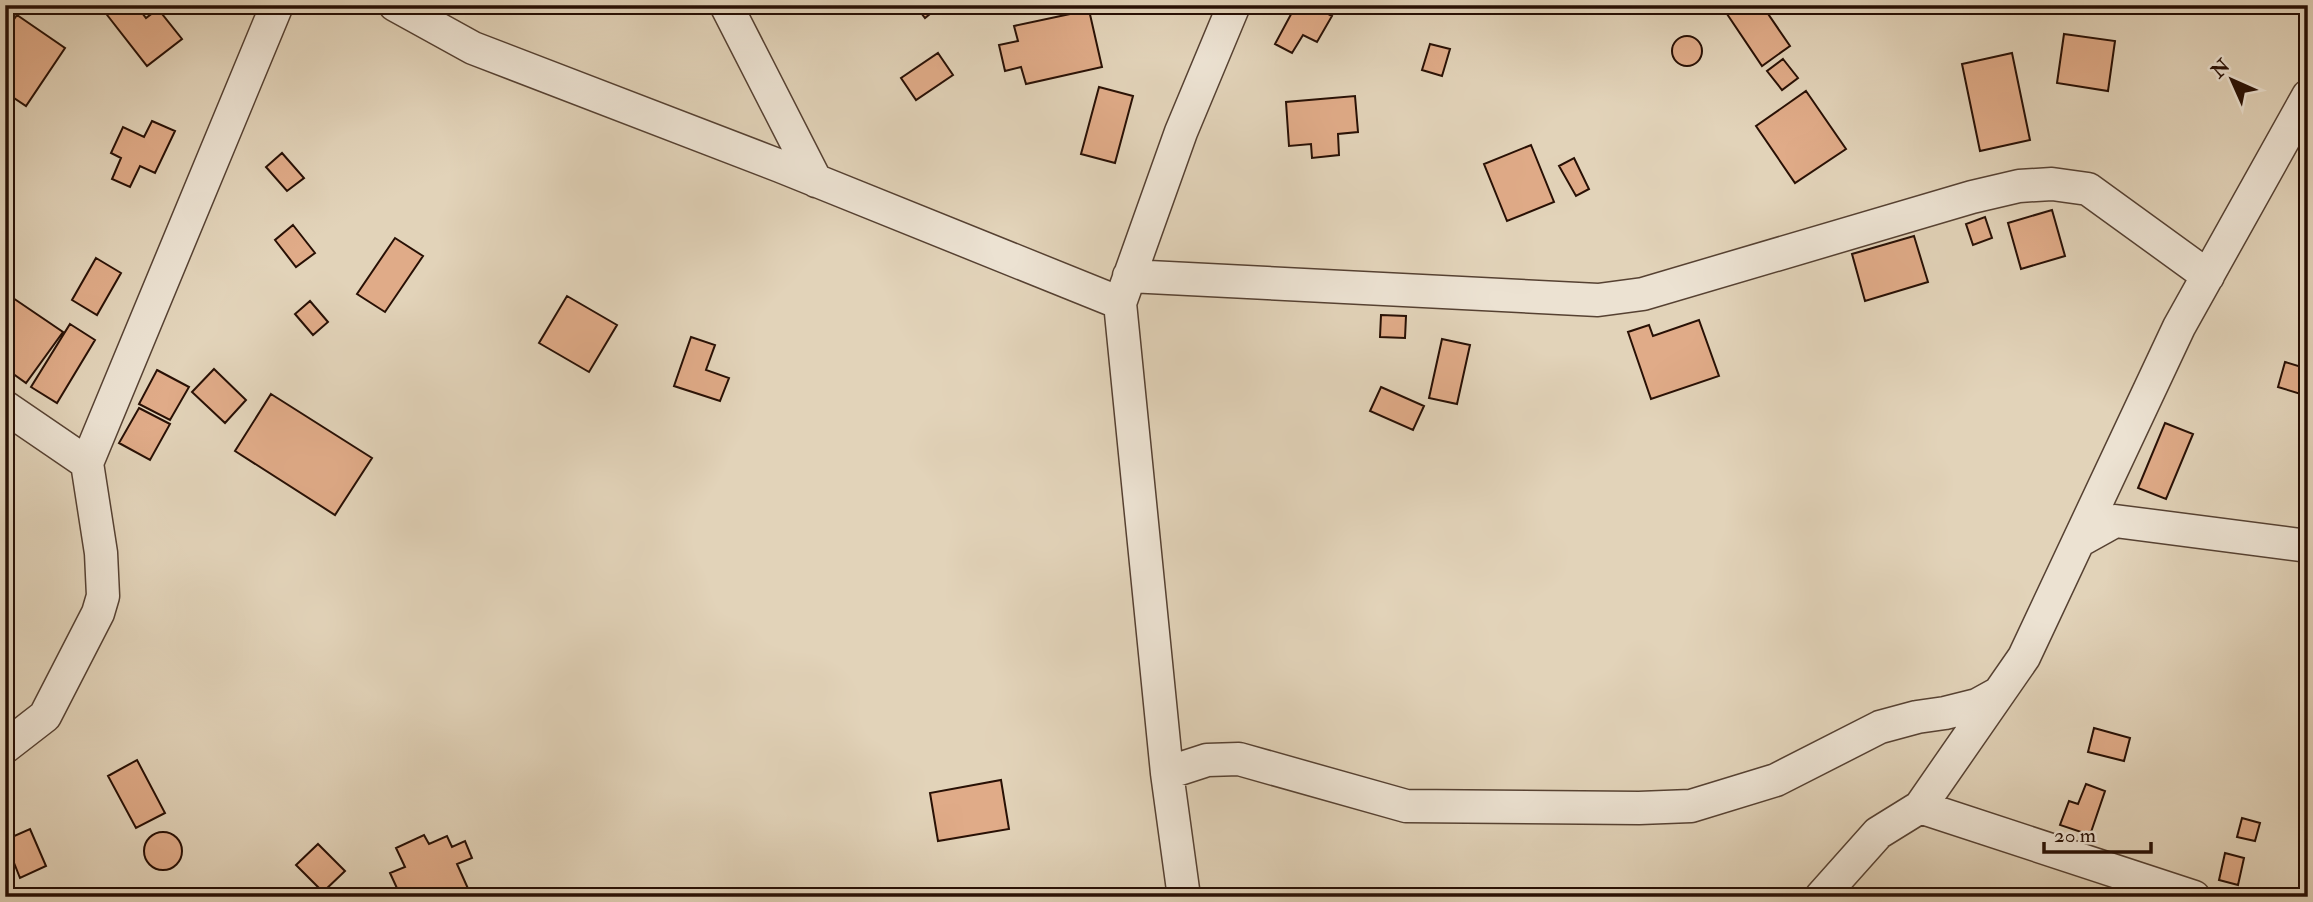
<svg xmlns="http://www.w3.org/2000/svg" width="2313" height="902" viewBox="0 0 2313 902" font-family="'IM FELL Double Pica',serif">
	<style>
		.building { fill: #e0ab88; stroke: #281005; stroke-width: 2 }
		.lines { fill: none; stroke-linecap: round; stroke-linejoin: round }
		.minor-casing { stroke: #564132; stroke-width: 35 }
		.minor { stroke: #ece2d2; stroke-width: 32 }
	</style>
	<rect width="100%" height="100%" fill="#e2d3b9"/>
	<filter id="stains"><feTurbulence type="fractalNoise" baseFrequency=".00286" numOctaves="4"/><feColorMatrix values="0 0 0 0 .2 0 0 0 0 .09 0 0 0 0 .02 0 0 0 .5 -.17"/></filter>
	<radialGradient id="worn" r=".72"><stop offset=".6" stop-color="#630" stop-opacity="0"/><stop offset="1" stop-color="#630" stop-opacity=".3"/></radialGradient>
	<path class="building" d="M112 5H136L146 18 158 9 182 39 147 66 104 11Z
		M915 5H941L925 18Z
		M1296 5H1312L1332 16 1317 42 1303 35 1292 53 1275 44Z
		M1733 5H1762L1790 46 1762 66 1725 11Z
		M1089 10 1102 67 1026 84 1021 67 1005 71 999 45 1018 41 1014 26Z
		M17 15 65 48 26 106 5 92V32Z
		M2064 34 2115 41 2108 91 2057 83Z
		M1672 51a15 15 0 1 1 30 0a15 15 0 1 1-30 0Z
		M1430 44 1450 49 1442 76 1422 70Z
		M938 53 953 75 916 100 901 78Z
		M2012 53 2030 140 1980 151 1962 64Z
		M1783 59 1798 78 1782 90 1767 71Z
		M1099 87 1133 96 1115 163 1081 154Z
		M1806 91 1846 149 1795 183 1756 126Z
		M1355 96 1358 132 1338 134 1339 155 1312 158 1311 144 1289 146 1286 102Z
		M152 121 175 131 155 173 140 166 130 187 112 179 121 158 111 153 123 127 144 137Z
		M1531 145 1554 202 1507 221 1484 164Z
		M282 153 304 178 287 191 266 167Z
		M1574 158 1589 189 1576 196 1559 166Z
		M2052 210 2065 256 2021 269 2008 223Z
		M1985 217 1992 238 1973 245 1966 224Z
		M293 225 315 253 296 267 275 240Z
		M1914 236 1928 282 1865 301 1852 254Z
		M395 238 423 256 385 312 357 294Z
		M96 258 121 273 97 315 72 300Z
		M567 296 617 325 589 372 539 343Z
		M13 298 63 332 26 383 5 368V309Z
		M310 301 328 322 313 335 295 314Z
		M1381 315 1406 316 1405 338 1380 337Z
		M1699 320 1719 376 1651 399 1628 332 1649 325 1653 336Z
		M70 324 95 340 57 403 31 387Z
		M691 337 715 345 706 370 729 378 720 401 674 386Z
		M1442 339 1470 345 1457 404 1429 398Z
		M2285 362 2308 369V381L2304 395 2278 387Z
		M214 369 246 400 225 423 192 392Z
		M157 370 189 387 170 420 139 404Z
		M1381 387 1424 406 1413 430 1370 411Z
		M271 394 372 458 335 515 235 451Z
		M139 408 170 424 150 460 119 443Z
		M2165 423 2193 434 2166 499 2138 488Z
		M2094 728 2130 738 2124 761 2088 752Z
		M137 760 165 813 136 828 108 776Z
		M1001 780 1009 829 938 841 930 793Z
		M2086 784 2105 791 2090 835 2060 825 2069 801 2078 804Z
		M2242 818 2260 823 2255 841 2237 837Z
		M30 829 46 866 20 878 5 840Z
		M144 851a19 19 0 1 1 38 0a19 19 0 1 1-38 0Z
		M424 835 429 844 447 836 452 847 465 841 472 858 457 864 470 893 461 897H401L390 873 405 867 396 848Z
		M318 844 345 871 323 892 296 865Z
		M2225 853 2244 858 2238 885 2219 880Z"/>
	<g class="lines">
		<defs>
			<path id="minor" d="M395 5 473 48 780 166 1120 303
				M726 5 816 181
				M1129 276 1598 300 1643 294 1972 197 2019 186 2052 184 2088 189 2208 276
				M5 407 87 463
				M2079 541 2115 521 2308 546
				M5 747 45 716 98 613 103 596 101 553 87 463 277 5
				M1167 773 1207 760 1239 759 1406 806 1639 808 1691 806 1776 780 1880 727 1917 717 1945 713 1977 705 1997 694
				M1920 807 2194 897
				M1184 897 1167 773 1120 303 1181 132 1234 5
				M1821 897 1878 833 1920 807 2024 657 2179 327 2308 96"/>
		</defs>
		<use href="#minor" class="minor-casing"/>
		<use href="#minor" class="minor"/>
	</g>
	<rect width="2313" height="902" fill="none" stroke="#e2d3b9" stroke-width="28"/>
	<rect x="7" y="7" width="2299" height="888" fill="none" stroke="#281005" stroke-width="3.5"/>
	<rect x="14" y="14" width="2285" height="874" fill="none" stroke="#281005" stroke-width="2"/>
	<g transform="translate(2232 80) rotate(315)" stroke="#ece2d2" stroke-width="5" paint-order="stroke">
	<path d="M0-5L12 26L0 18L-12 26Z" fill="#281005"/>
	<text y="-10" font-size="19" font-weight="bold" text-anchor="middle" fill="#281005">N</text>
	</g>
	<path d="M2044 842v10h107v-10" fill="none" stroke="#281005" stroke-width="3.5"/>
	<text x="2054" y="842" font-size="21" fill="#281005" stroke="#ece2d2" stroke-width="5" paint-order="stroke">20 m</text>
	<rect width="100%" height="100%" filter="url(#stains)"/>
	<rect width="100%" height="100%" fill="url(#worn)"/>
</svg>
